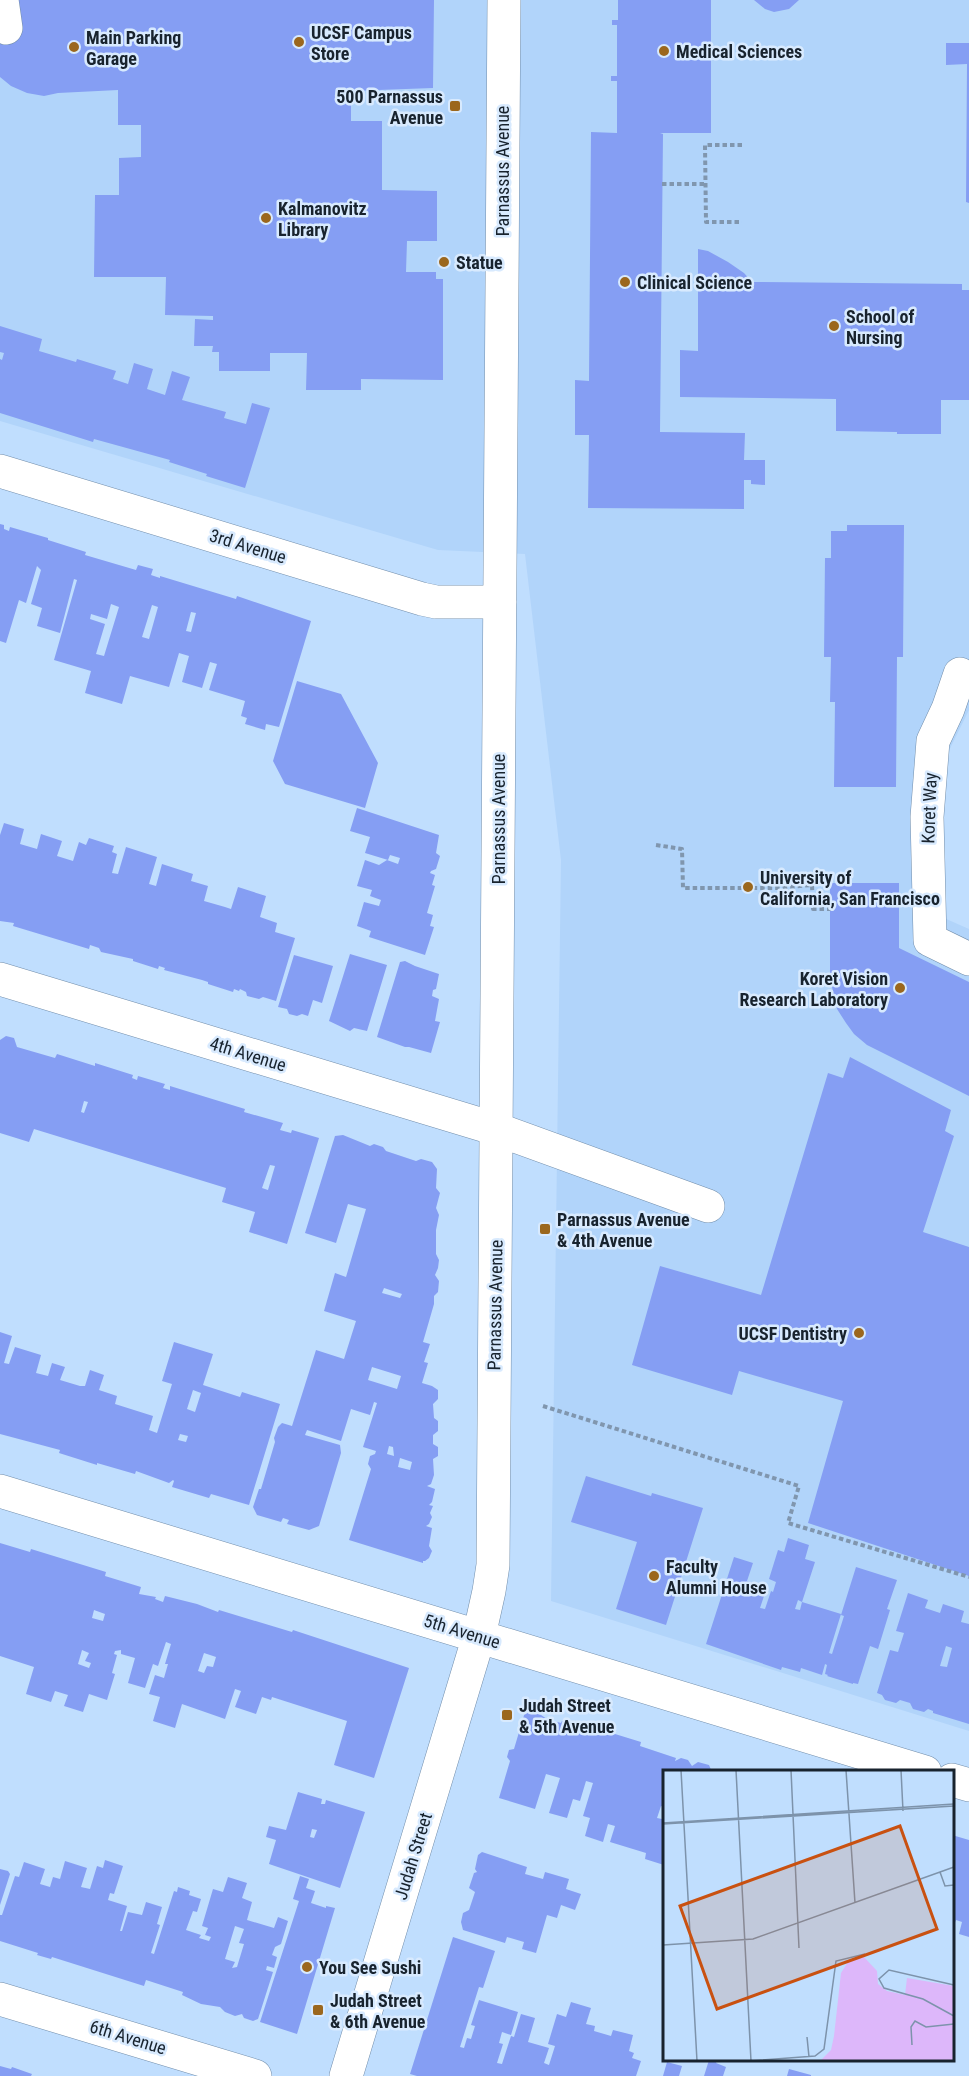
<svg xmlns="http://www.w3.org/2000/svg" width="969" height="2076" viewBox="0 0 969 2076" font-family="'Roboto Condensed',sans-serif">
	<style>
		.built { fill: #b1d4fa }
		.building { fill: #859ef3; fill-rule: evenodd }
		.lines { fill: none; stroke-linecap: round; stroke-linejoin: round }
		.minor-casing { stroke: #728eab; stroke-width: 34 }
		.path { stroke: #8096ae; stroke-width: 4; stroke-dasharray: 4.5 3; stroke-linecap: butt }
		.minor { stroke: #fff; stroke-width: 33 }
		.poi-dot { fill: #9b671d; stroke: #d8eafe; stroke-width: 2 }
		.labels { text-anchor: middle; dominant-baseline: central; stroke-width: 5; stroke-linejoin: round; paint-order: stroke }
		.poi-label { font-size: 18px; font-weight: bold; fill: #18232e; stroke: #d8eafe; text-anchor: start }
		.street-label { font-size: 18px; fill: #18232e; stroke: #d8eafe }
		.inset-road { fill: none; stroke: #7d93ab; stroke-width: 1.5 }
		.view { fill: #c95111; fill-opacity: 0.15; stroke: #c95111; stroke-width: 3 }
		.inset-edge { fill: none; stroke: #18232e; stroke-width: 3 }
	</style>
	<rect width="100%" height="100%" fill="#c0defe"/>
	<path class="built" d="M0 0H969V710L934 781 935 914 969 929V1731L551 1601 561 860 525 554 438 550 0 421Z"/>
	<path class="building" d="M0 0H434L433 88 351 91V121H382V190L437 191V241H407L406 272H436V279H443V380L361 379V390H306L307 353H270V371H219V352H212L213 346H194L195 319 213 320V316L165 315 166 277H94L95 195H119V158L141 157V125H118V90L58 93 44 96 27 93 11 86 0 77Z
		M618 0H711V133H660L663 134 660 432 745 433 744 460H765V485L751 484V480H744V509L588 508 589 435H575V380L589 381 591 132 617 133V81H611V76H617V25H612V20H618Z
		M754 0H799L789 9 774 12 765 9Z
		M946 43H969V203L966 202 967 64 946 65Z
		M698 249 708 251 728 262 744 273 752 282 962 284V290H969V400H941V434H897V432L836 431V399L680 397V350L698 351Z
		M0 326 42 339 39 351 76 362 77 359 116 371 113 379 128 384 134 363 153 369 147 389 165 395 172 371 190 377 182 400 226 412 224 418 246 424 252 403 270 408 245 488 206 476 207 474 169 462 170 460 94 439 93 442 0 413V359L2 360 4 353 0 352Z
		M0 524 4 525V529L9 531 10 527 48 538V540L86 552 85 555 136 570 138 565 153 569 151 575 160 578V576L236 599 237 596 311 621 279 727 266 724 265 730 245 724 247 718 241 716 245 701 209 690 217 664 210 662 202 688 182 682 189 656 179 653 169 687 130 676 122 704 85 693 91 671 54 660 77 580 74 579 60 633 37 626 42 608 31 604 41 570 37 566 26 603 19 600 6 643 0 641ZM111 604 119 607 104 656 96 654 105 624 90 619 91 614 107 619ZM152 605 158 607 149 639 142 637ZM191 612 196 613 191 632 186 631Z
		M847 525H904L903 657H897L896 787H834L835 702H830L831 657H824L825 558H831V531H847Z
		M297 681 341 694 378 763 365 808 285 784 273 761Z
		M357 808 439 835 436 853 440 856 436 869 431 871 430 873 435 875 432 885 435 886 427 913 433 915 430 926 434 927 425 955 369 937 371 931 357 926 364 902 379 906 381 900 370 896 372 890 357 886 365 860 379 865 387 860 398 864 400 858 390 855 388 860 365 853 370 837 350 831Z
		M4 823 24 829 20 844 37 849 41 834 62 841 57 856 73 861 79 842 86 845 89 838 114 846 112 852 117 854 112 873 118 874 126 847 157 857 149 884 156 886 162 864 193 874 191 881 208 886 204 901 225 907 231 909 238 887 266 896 260 917 277 923 275 932 295 938 276 1001 263 997 259 999 247 996 246 992 240 989 239 991 234 989 233 992 208 984V982L202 980 164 970 165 968 159 966 158 969 133 961V959L101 952 99 948 90 945 89 949 13 926 14 923 0 921V835Z
		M830 883H899V948L969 982V1096L867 1045 854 1034 846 1023 837 1009 830 978Z
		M350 954 387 965 367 1031 354 1028 350 1031 329 1021Z
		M294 955 333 966 322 1003 313 1000 308 1016 302 1014 297 1016 289 1014 287 1009 278 1007Z
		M405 961 415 966 439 974 436 989 433 990 432 996 439 999 435 1021 440 1022 431 1053 409 1047H405L377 1037 400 962Z
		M6 1036 14 1038 17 1047 55 1058 57 1054 95 1066V1063L133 1075 132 1078 137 1080 138 1076 165 1084 163 1088 170 1090V1086L245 1109 244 1112 283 1123 280 1130 291 1133 292 1130 319 1138 287 1244 249 1232 255 1212 222 1202 226 1188 34 1129 29 1142 0 1133V1040ZM84 1101 88 1102 84 1113 81 1112ZM270 1165 275 1166 268 1190 262 1188Z
		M850 1057 951 1110 945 1131 954 1136 923 1232 969 1247V1576L808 1523 843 1401 739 1371 732 1395 632 1365 660 1266 761 1295 828 1073 843 1078Z
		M343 1135 370 1146 374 1144 383 1147 386 1151 416 1161 421 1159 432 1162 437 1169 436 1188 440 1193 436 1208 439 1215 436 1230V1254L439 1260 438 1268 435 1275 439 1281 438 1292 434 1296V1304L423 1342 430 1344 424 1362 428 1363 422 1383 432 1386 438 1390V1399L433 1404 434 1418 438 1421V1431L433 1435V1444L438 1447V1456L433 1459 434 1475 431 1484 427 1486 435 1489 432 1502 429 1505 433 1506 430 1513 432 1517 429 1524 426 1526 432 1528 429 1546 432 1551 429 1558 425 1561H423V1563L349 1540 371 1469 368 1464 370 1456 375 1454 376 1451 363 1447 377 1403 374 1402 370 1415 351 1409 341 1441 307 1430 305 1435 340 1445 341 1453 319 1526 309 1530 287 1524 289 1520 283 1518 281 1522 257 1515 253 1507 259 1489H261L275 1442 274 1438 278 1427 282 1423 292 1426 316 1350 344 1359 356 1321 324 1311 335 1273 346 1277 366 1209 348 1204 336 1243 305 1233 335 1136ZM384 1288 402 1294 400 1298 382 1293ZM372 1367 401 1376 397 1389 368 1380ZM389 1446 393 1447 394 1456 387 1454ZM400 1458 412 1462 410 1470 398 1467Z
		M0 1332 12 1336 4 1363 9 1364 15 1347 41 1355 36 1373 48 1376 52 1363 65 1367 60 1380 80 1386H85L90 1370 104 1375 99 1390 117 1396 115 1404 153 1416 149 1430 157 1433 172 1384 162 1381 174 1342 213 1354 203 1385 240 1397 242 1392 280 1404 249 1505 211 1494 209 1498 172 1487 174 1481 173 1480 169 1483 136 1471 135 1474 97 1463V1465L59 1453 60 1450 0 1434ZM193 1390 201 1393 195 1412 187 1409ZM180 1434 188 1436 186 1442 178 1440Z
		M586 1476 651 1496 652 1493 703 1508 666 1625 616 1609 637 1542 571 1522Z
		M788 1538 809 1545 805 1559 815 1562 802 1602 798 1600 795 1609 800 1610 802 1602 841 1614 829 1653 832 1654 844 1616 841 1615 856 1567 897 1580 887 1609 890 1610 878 1649 870 1646 858 1684 853 1683V1684L827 1676 828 1675 825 1674 827 1665 825 1664 822 1675 801 1668 800 1672 782 1667 781 1670 706 1644 734 1557 753 1563 747 1581 767 1587 760 1608 765 1609 771 1591 773 1592 776 1582 769 1579 778 1550 784 1552Z
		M0 1543 30 1552 31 1549 106 1572 105 1576 141 1587 139 1594 156 1597 155 1599 163 1602 165 1596 197 1604 218 1612 219 1610 292 1632 293 1630 409 1668 374 1778 334 1765 347 1721 272 1697 271 1700 262 1697 256 1714 235 1707 241 1691 235 1689 225 1719 182 1704 175 1728 153 1721 160 1697 149 1694 155 1675 164 1678 168 1664H165L171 1644 166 1642 158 1666 153 1664 145 1688 128 1683 135 1658 121 1654V1650L115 1651 114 1654 117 1655 112 1673 115 1674 107 1700 89 1694 83 1712 64 1706 68 1695 55 1691 51 1702 26 1694 34 1667 0 1656ZM94 1610 105 1614 103 1621 92 1618ZM82 1650 89 1653 85 1661 91 1663 89 1668 78 1664ZM204 1653 216 1657 213 1667 207 1666 204 1673 198 1671Z
		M908 1593 928 1600 925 1608 940 1613 943 1604 964 1611 961 1622 969 1624V1724L933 1713V1711L928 1709 924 1712 913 1709 910 1703 900 1700 896 1703 885 1700 882 1695 877 1693 890 1650 898 1652 904 1633 896 1631ZM946 1646 952 1648 947 1667 940 1666Z
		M525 1712 538 1713 547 1719 561 1723 562 1721 580 1727 584 1724 594 1727 596 1732 601 1733 602 1730 641 1742 640 1746 676 1758 675 1761 681 1758 688 1760 692 1766 698 1762 709 1765 712 1772H664V1807L661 1806 657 1818 662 1819 664 1813V1865L645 1859 646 1853 610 1842 615 1826 608 1824 603 1842 585 1836 590 1818 583 1816 593 1783 586 1781 580 1801 573 1799 567 1818 549 1813 560 1778 546 1774 535 1809 499 1798 510 1761 507 1757 509 1750 514 1749Z
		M298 1792 322 1799 321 1804H325L326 1800 365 1812 340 1888 269 1864 276 1840 266 1837 269 1826 286 1830ZM312 1829 317 1830 314 1838 310 1837Z
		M952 1835 969 1840V1937L959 1934 962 1922 956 1920 952 1929Z
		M482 1852 527 1867 525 1874 543 1879 545 1872 569 1879 566 1889 581 1894 575 1910 561 1905 557 1918 547 1915 536 1953 522 1949 524 1942 507 1937 505 1943 463 1930 461 1922 463 1913 469 1910 475 1892 469 1888 474 1873 477 1872 475 1869 478 1855Z
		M105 1860 123 1866 114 1894 110 1893 108 1900 127 1906 120 1931H122L128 1912 142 1915 146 1902 162 1907 157 1924 160 1925 151 1953 154 1954 174 1891 177 1892 178 1887 190 1891 189 1895 201 1899 197 1912 193 1911 186 1930 201 1935 199 1938 209 1941 211 1937 205 1935 208 1928 202 1926 213 1889 223 1892 228 1877 247 1883 242 1898 252 1902 247 1920 274 1928 278 1917 288 1921 281 1944 275 1947 272 1955 277 1957 274 1968 267 1966 266 1970 273 1972 258 2019 253 2021 244 2018 242 2014 235 2016 225 2012 220 2007 201 2004 182 1995 183 1992 146 1980 144 1986 52 1957 51 1959 37 1955 38 1953 0 1941V1915H2L15 1876 19 1877 24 1862 45 1869 40 1884 50 1887 53 1877 60 1879 65 1861 87 1868 81 1887 90 1889 97 1866 103 1868ZM235 1926 244 1929 239 1943 244 1944 237 1967 232 1968 235 1962 225 1959Z
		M0 1869 8 1871 10 1874 0 1905Z
		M300 1876 309 1879 306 1888 315 1891 311 1903 326 1908V1906L335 1908 297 2034 260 2022 299 1901 293 1899Z
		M453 1937 495 1951 483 1988 479 1987 460 2047 464 2048 467 2038 471 2039 475 2026 471 2025 479 2000 518 2012 511 2035 502 2032 499 2043 503 2044 497 2063 502 2064 511 2036 514 2037 521 2014 535 2018 528 2042 549 2048 544 2063 549 2065 555 2046 548 2044 557 2014 566 2017 571 2002 591 2008 586 2024 595 2026 594 2031 611 2036 613 2030 633 2035 629 2051 634 2053 632 2058 641 2061 636 2076H417L410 2074Z
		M709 2060H717L716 2063 726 2067 723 2076H704Z
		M667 2062 682 2066 679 2076H663Z
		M0 2066 11 2069 12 2067 32 2074 31 2076H0Z
		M789 2069 811 2075V2076H787Z"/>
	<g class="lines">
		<defs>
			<path id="minor" d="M2 0 6 28
				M0 471 422 599 436 602H500
				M960 674 948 709 933 741 927 817 930 940 969 959
				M0 979 496 1129 708 1206
				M0 1491 925 1772
				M952 1780 969 1785
				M0 1999 255 2076
				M346 2076 479 1636 489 1591 493 1565 504 0"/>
		</defs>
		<use href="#minor" class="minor-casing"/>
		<path class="path" d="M742 145H705L706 222H742
			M662 184H706
			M656 845 682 849 683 888H777L812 885 813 909H831
			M543 1406 799 1486 788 1523 969 1577"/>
		<use href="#minor" class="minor"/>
	</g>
	<g class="poi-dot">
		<circle cx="299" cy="42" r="6"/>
		<circle cx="74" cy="47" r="6"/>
		<circle cx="664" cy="51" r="6"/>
		<rect x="449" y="100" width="12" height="12" rx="3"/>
		<circle cx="266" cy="218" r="6"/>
		<circle cx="444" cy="262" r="6"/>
		<circle cx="625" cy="282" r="6"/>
		<circle cx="834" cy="326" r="6"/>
		<circle cx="748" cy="887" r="6"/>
		<circle cx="900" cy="988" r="6"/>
		<rect x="539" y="1223" width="12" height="12" rx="3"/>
		<circle cx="859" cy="1333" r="6"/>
		<circle cx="654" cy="1576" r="6"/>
		<rect x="501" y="1709" width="12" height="12" rx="3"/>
		<circle cx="307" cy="1967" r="6"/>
		<rect x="312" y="2004" width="12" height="12" rx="3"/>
	</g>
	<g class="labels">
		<g class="poi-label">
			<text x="311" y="32">UCSF Campus<tspan x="311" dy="21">Store</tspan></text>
			<text x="86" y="37">Main Parking<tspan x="86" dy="21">Garage</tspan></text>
			<text x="676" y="51">Medical Sciences</text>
			<text x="443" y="96" text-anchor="end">500 Parnassus<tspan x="443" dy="21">Avenue</tspan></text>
			<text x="278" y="208">Kalmanovitz<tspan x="278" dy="21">Library</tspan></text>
			<text x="456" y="262">Statue</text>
			<text x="637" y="282">Clinical Science</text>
			<text x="846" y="316">School of<tspan x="846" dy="21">Nursing</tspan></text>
			<text x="760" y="877">University of<tspan x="760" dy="21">California, San Francisco</tspan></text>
			<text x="888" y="978" text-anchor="end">Koret Vision<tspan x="888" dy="21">Research Laboratory</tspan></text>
			<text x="557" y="1219">Parnassus Avenue<tspan x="557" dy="21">&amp; 4th Avenue</tspan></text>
			<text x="847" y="1333" text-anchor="end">UCSF Dentistry</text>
			<text x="666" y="1566">Faculty<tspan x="666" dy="21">Alumni House</tspan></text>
			<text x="519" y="1705">Judah Street<tspan x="519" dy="21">&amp; 5th Avenue</tspan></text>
			<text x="319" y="1967">You See Sushi</text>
			<text x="330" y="2000">Judah Street<tspan x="330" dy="21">&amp; 6th Avenue</tspan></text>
		</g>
		<g class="street-label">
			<text transform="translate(502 171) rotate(-90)">Parnassus Avenue</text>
			<text transform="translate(248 546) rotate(17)">3rd Avenue</text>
			<text transform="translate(929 808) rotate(-88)">Koret Way</text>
			<text transform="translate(498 819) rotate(-90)">Parnassus Avenue</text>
			<text transform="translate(248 1054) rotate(17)">4th Avenue</text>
			<text transform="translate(495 1305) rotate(-89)">Parnassus Avenue</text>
			<text transform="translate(462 1631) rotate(17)">5th Avenue</text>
			<text transform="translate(413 1856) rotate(-73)">Judah Street</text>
			<text transform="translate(128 2037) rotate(17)">6th Avenue</text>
		</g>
	</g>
	<g transform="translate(663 1770)">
		<rect width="291" height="291" fill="#c0defe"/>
		<path d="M201 187 214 201 215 214 224 221 242 225 244 208 291 216V291H157L168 280 171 266 178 203 185 192Z" fill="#ddb7fa"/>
		<path class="inset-road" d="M18 0 34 291M73 0 88 291M128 0 136 178M183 0 192 133M238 0 240 41M0 53 291 34M0 54 291 36M277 102 282 116 291 115M0 175 90 169 291 97M291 215 226 200 216 209 221 218 260 229 291 246M144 267 146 287M249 275 248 257 252 251 263 257 291 254M87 291 152 286 161 279 173 191 202 184"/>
		<path class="view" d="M237 56 274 159 54 239 17 136Z"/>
		<rect width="291" height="291" class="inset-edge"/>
	</g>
</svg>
